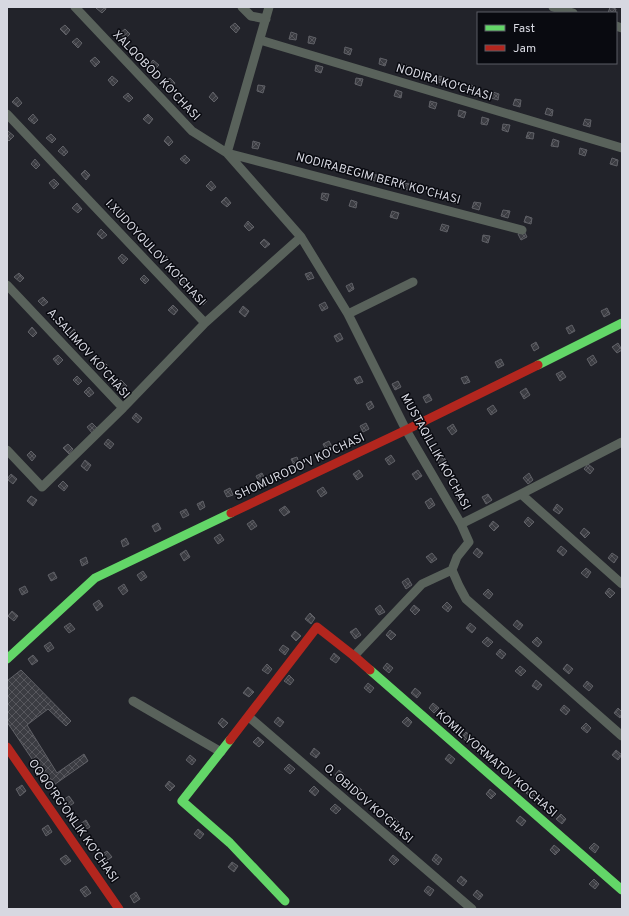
<svg xmlns="http://www.w3.org/2000/svg" width="629" height="916" viewBox="0 0 629 916" font-family="Overpass,sans-serif">
	<style>
		.building { fill: url(#building-cross-hatch); stroke: #606167 }
		.lines { fill: none; stroke-linecap: round; stroke-linejoin: round }
		.street { stroke: #59625b; stroke-width: 9 }
		.fast { stroke: #63d668; stroke-width: 9 }
		.jam { stroke: #b3261e; stroke-width: 9 }
		.labels { text-anchor: middle; dominant-baseline: central; stroke-width: 3; stroke-linejoin: round; paint-order: stroke }
		.street-label { font-size: 12px; fill: #d7d8e1; stroke: #090a10 }
	</style>
	<defs>
		<pattern id="building-cross-hatch" width="8" height="8" patternUnits="userSpaceOnUse"><rect width="8" height="8" fill="#3b3c42"/><path d="M0 0l8 8M0 8l8-8" fill="none" stroke="#57575d"/></pattern>
	</defs>
	<rect width="100%" height="100%" fill="#22232a"/>
	<path class="building" d="M97 7H105L106 9 102 13 96 8Z
		M610 7 616 9 615 13H608Z
		M235 23 240 28 236 33 230 27Z
		M65 25 70 30 66 35 60 29Z
		M125 29 130 34 125 39 120 33Z
		M291 32 297 34 296 40 289 39Z
		M309 36 316 38 314 44 308 43Z
		M77 38 82 43 78 48 72 42Z
		M345 47 352 49 350 55 344 53Z
		M95 57 100 62 95 67 90 61Z
		M380 58 387 60 385 66 379 64Z
		M153 60 159 65 154 70 149 65Z
		M401 64 407 66 406 72 399 70Z
		M316 65 323 67 321 73 315 71Z
		M112 76 118 81 113 86 108 80Z
		M439 76 446 78 444 84 438 82Z
		M170 78 175 83 171 88 165 82Z
		M356 78 363 79 361 86 355 84Z
		M468 84 474 86 473 92 466 90Z
		M258 85 265 86 263 93 257 91Z
		M396 90 402 92 401 98 394 96Z
		M213 92 218 98 214 102 209 97Z
		M493 92 499 94 498 100 491 98Z
		M128 93 133 98 129 102 123 97Z
		M17 97 22 103 18 107 12 102Z
		M515 99 521 100 520 107 513 105Z
		M430 101 437 103 435 109 429 107Z
		M547 108 553 110 552 116 545 114Z
		M459 110 466 112 464 118 458 116Z
		M33 114 38 120 34 124 28 119Z
		M148 114 153 119 149 124 143 119Z
		M482 117 489 119 487 125 481 124Z
		M585 119 591 120 590 127 583 125Z
		M503 124 510 125 508 132 502 130Z
		M8 131 14 136 9 141 7 139V132Z
		M528 132 534 133 533 139 526 138Z
		M51 134 56 139 52 143 46 138Z
		M168 136 173 142 169 146 164 141Z
		M553 139 559 141 558 147 551 146Z
		M253 141 260 143 258 149 252 148Z
		M63 146 68 152 64 156 58 151Z
		M580 148 587 150 585 156 579 154Z
		M185 155 190 160 186 164 180 159Z
		M612 158 618 160 617 166 610 164Z
		M35 159 40 165 36 169 31 164Z
		M341 165 347 167 346 173 339 172Z
		M85 170 90 175 86 180 81 174Z
		M373 174 380 176 378 182 372 180Z
		M54 179 59 184 54 189 49 183Z
		M211 181 216 187 211 191 206 186Z
		M404 183 410 184 409 190 402 189Z
		M322 193 329 194 327 201 321 199Z
		M454 196 460 198 459 204 452 203Z
		M226 197 231 203 227 207 221 202Z
		M351 200 357 202 356 208 349 206Z
		M474 202 481 203 479 210 472 208Z
		M77 203 82 209 78 213 72 208Z
		M119 206 124 211 120 216 114 210Z
		M503 210 510 211 508 218 501 216Z
		M392 211 399 213 397 219 390 217Z
		M526 216 532 218 531 224 524 222Z
		M248 221 254 227 249 231 244 226Z
		M442 224 449 226 447 232 440 230Z
		M101 229 107 235 102 239 97 234Z
		M524 231 527 237 521 240 518 234Z
		M483 235 490 236 488 243 482 241Z
		M264 239 270 244 265 248 260 243Z
		M162 252 168 258 163 262 158 257Z
		M122 254 128 259 123 264 118 258Z
		M311 272 314 278 308 280 305 274Z
		M19 273 24 278 20 282 14 277Z
		M182 274 187 279 183 284 178 278Z
		M144 275 149 280 145 284 140 279Z
		M352 283 354 289 349 292 346 286Z
		M202 295 207 301 203 305 197 300Z
		M43 297 48 302 43 306 38 301Z
		M325 302 328 308 322 311 319 305Z
		M173 305 178 310 174 315 168 310Z
		M243 306 249 311 245 317 239 312Z
		M607 308 610 314 604 317 601 311Z
		M572 325 575 331 569 334 566 328Z
		M32 327 37 333 33 337 28 332Z
		M74 329 79 335 74 339 69 334Z
		M340 333 343 339 337 342 334 336Z
		M536 342 539 348 534 351 531 345Z
		M618 343 622 350 617 353 612 347Z
		M58 355 63 360 58 365 53 359Z
		M593 355 597 362 591 366 587 359Z
		M501 359 504 365 498 368 495 362Z
		M102 360 108 366 103 370 98 365Z
		M562 371 566 377 560 381 556 374Z
		M77 376 82 381 78 385 73 380Z
		M360 376 363 382 357 384 354 379Z
		M467 376 470 382 464 384 461 378Z
		M121 380 127 386 122 390 117 385Z
		M398 381 401 387 395 390 392 384Z
		M89 387 94 393 89 397 84 392Z
		M526 388 530 395 524 399 520 392Z
		M429 394 432 400 426 403 423 397Z
		M371 401 374 407 369 410 366 404Z
		M493 405 497 411 491 415 487 409Z
		M136 413 142 418 138 423 132 418Z
		M92 423 97 428 92 433 87 427Z
		M366 423 369 429 363 432 360 426Z
		M453 424 457 431 452 435 447 428Z
		M108 439 114 444 110 449 104 444Z
		M329 441 332 447 326 450 323 444Z
		M68 444 73 449 69 454 63 448Z
		M31 451 36 456 32 461 27 455Z
		M391 455 395 461 389 465 385 459Z
		M443 456 447 462 441 467 437 460Z
		M297 457 299 463 294 465 291 459Z
		M85 460 91 465 87 471 81 466Z
		M588 464 594 469 590 474 584 469Z
		M359 470 363 476 357 480 353 474Z
		M418 470 422 476 416 480 412 474Z
		M262 473 265 479 259 482 256 476Z
		M529 473 533 480 528 484 523 478Z
		M11 474 17 479 13 484 7 479Z
		M63 481 68 486 64 491 58 486Z
		M323 487 327 493 321 497 317 491Z
		M230 488 233 495 227 497 224 491Z
		M460 489 464 495 458 499 454 493Z
		M488 494 492 500 486 504 482 497Z
		M31 496 37 500 33 506 27 501Z
		M431 498 435 505 429 509 425 502Z
		M203 501 205 507 200 510 197 504Z
		M557 504 563 509 559 514 553 510Z
		M285 506 290 512 284 516 279 510Z
		M186 509 189 515 183 518 180 512Z
		M528 517 534 522 529 527 524 522Z
		M253 520 257 526 251 530 247 524Z
		M493 521 499 526 494 531 489 526Z
		M158 523 161 529 155 532 152 526Z
		M584 528 590 533 585 538 580 533Z
		M220 534 224 540 218 544 214 538Z
		M126 538 129 544 123 547 121 541Z
		M561 546 567 551 563 556 557 551Z
		M477 548 483 553 479 558 473 553Z
		M186 550 190 557 184 561 180 554Z
		M432 553 437 559 431 563 426 557Z
		M612 553 618 557 614 563 608 558Z
		M86 557 88 563 82 566 80 560Z
		M586 568 591 572 587 578 581 573Z
		M143 571 147 577 141 581 137 575Z
		M54 572 57 578 51 581 48 575Z
		M408 578 412 585 406 589 402 582Z
		M124 584 128 591 123 595 118 588Z
		M25 586 28 592 22 595 19 589Z
		M609 588 615 593 610 598 605 593Z
		M488 589 493 594 489 599 483 594Z
		M99 600 103 606 97 611 93 604Z
		M447 602 452 607 448 612 442 607Z
		M380 605 385 612 379 615 375 609Z
		M414 605 420 610 415 615 410 610Z
		M12 611 18 616 14 621 8 616Z
		M310 613 315 618 311 624 305 619Z
		M517 620 523 625 519 630 513 625Z
		M70 623 75 629 69 633 64 627Z
		M470 623 476 628 472 633 466 628Z
		M356 628 361 635 355 639 350 632Z
		M390 630 396 635 391 640 386 635Z
		M295 631 301 636 296 641 291 636Z
		M487 637 493 642 488 647 482 642Z
		M537 637 542 642 538 647 532 642Z
		M50 642 54 648 48 652 44 646Z
		M283 645 289 649 285 655 279 650Z
		M500 649 506 654 502 659 496 654Z
		M334 653 340 658 336 663 330 659Z
		M33 655 38 661 32 665 28 659Z
		M387 663 393 668 389 673 383 668Z
		M267 664 272 669 268 674 262 670Z
		M567 664 573 669 569 674 563 669Z
		M520 666 526 671 521 676 515 671Z
		M21 670 71 721 66 726 48 709 27 725 57 773 84 754 88 761 51 787 7 722V681Z
		M289 675 294 680 290 685 284 681Z
		M536 680 542 685 538 690 532 686Z
		M587 681 593 686 589 691 583 686Z
		M368 683 374 688 370 693 364 688Z
		M248 687 254 692 249 697 243 693Z
		M415 688 421 693 417 698 411 693Z
		M433 703 439 708 434 713 429 708Z
		M564 705 570 710 566 715 560 710Z
		M618 708 622 712V715L620 718 614 713Z
		M278 717 284 722 280 727 274 722Z
		M407 717 412 722 408 727 402 722Z
		M222 718 228 723 223 728 218 723Z
		M451 719 457 724 452 729 447 724Z
		M586 723 591 728 587 733 581 728Z
		M466 732 472 737 467 742 462 737Z
		M258 737 264 742 259 747 253 742Z
		M314 748 320 753 316 758 310 754Z
		M486 749 491 754 487 759 481 754Z
		M616 750 622 755 618 760 612 755Z
		M449 754 455 759 451 764 445 759Z
		M190 755 196 760 192 765 186 760Z
		M289 764 295 769 290 774 284 769Z
		M509 769 515 774 510 779 504 774Z
		M339 770 345 775 341 780 335 775Z
		M169 781 175 786 170 791 165 786Z
		M22 785 26 791 20 796 16 789Z
		M356 785 362 790 357 795 352 790Z
		M314 786 319 791 315 796 309 791Z
		M531 788 537 793 532 798 526 793Z
		M490 789 496 794 491 799 486 794Z
		M69 796 74 803 68 807 63 800Z
		M335 804 341 809 336 814 330 809Z
		M561 814 566 819 562 824 556 819Z
		M520 816 526 821 522 826 516 821Z
		M393 817 399 822 395 827 389 822Z
		M86 820 90 827 84 831 80 824Z
		M48 825 52 832 46 836 42 829Z
		M198 829 204 834 200 839 194 834Z
		M594 843 599 847 595 853 589 848Z
		M554 845 560 850 555 855 550 850Z
		M107 851 112 857 106 861 101 855Z
		M436 854 442 859 438 865 432 860Z
		M66 855 71 861 65 865 60 859Z
		M393 855 399 860 394 865 389 860Z
		M232 862 238 866 234 872 228 867Z
		M461 876 467 881 463 886 457 881Z
		M594 879 599 884 595 889 589 884Z
		M86 886 91 893 85 897 80 890Z
		M428 886 434 890 430 896 424 891Z
		M477 890 483 895 479 900 473 895Z
		M136 892 140 899 134 903 130 896Z"/>
	<g class="lines">
		<path class="street" d="M75 7 192 131 227 153 522 230
			M242 7 251 16 266 19
			M553 7 573 13
			M616 26 622 28
			M260 40 622 148
			M7 114 205 323 123 408
			M227 153 269 7
			M301 237 348 314 406 430 461 524 521 494 622 584
			M7 285 123 408 42 487 7 450
			M348 314 413 282
			M205 323 301 237 227 153
			M521 494 622 442
			M452 570 459 586 466 599 622 736
			M354 656 422 584 452 570 457 557 469 542 461 524
			M133 701 221 752
			M249 717 472 909"/>
		<path class="fast" d="M538 365 622 323
			M7 659 95 578 231 513
			M370 670 622 890
			M230 740 182 801 230 843 285 901"/>
		<path class="jam" d="M231 513 406 430 538 365
			M230 740 317 627 354 656 370 670
			M7 747 119 909"/>
	</g>
	<g class="labels">
		<g class="street-label">
			<text transform="translate(156 76) rotate(46)">XALQOBOD KO'CHASI</text>
			<text transform="translate(444 83) rotate(17)">NODIRA KO'CHASI</text>
			<text transform="translate(378 179) rotate(15)">NODIRABEGIM BERK KO'CHASI</text>
			<text transform="translate(155 253) rotate(47)">I.XUDOYQULOV KO'CHASI</text>
			<text transform="translate(88 354) rotate(48)">A.SALIMOV KO'CHASI</text>
			<text transform="translate(435 452) rotate(61)">MUSTAQILLIK KO'CHASI</text>
			<text transform="translate(300 467) rotate(-25)">SHOMURODO'V KO'CHASI</text>
			<text transform="translate(496 764) rotate(41)">KOMIL YORMATOV KO'CHASI</text>
			<text transform="translate(368 804) rotate(41)">O. OBIDOV KO'CHASI</text>
			<text transform="translate(73 821) rotate(55)">OQQO'RG'ONLIK KO'CHASI</text>
		</g>
	</g>
	<rect width="629" height="916" fill="none" stroke="#d7d8e1" stroke-width="16"/>
	<rect x="477" y="12" width="140" height="52" fill="#090a10" stroke="#5b5c64"/>
	<rect x="485" y="25" width="20" height="6" fill="#63d668" stroke="#5b5c64"/>
	<text x="513" y="32" font-size="12" fill="#d7d8e1">Fast</text>
	<rect x="485" y="45" width="20" height="6" fill="#b3261e" stroke="#5b5c64"/>
	<text x="513" y="52" font-size="12" fill="#d7d8e1">Jam</text>
</svg>
